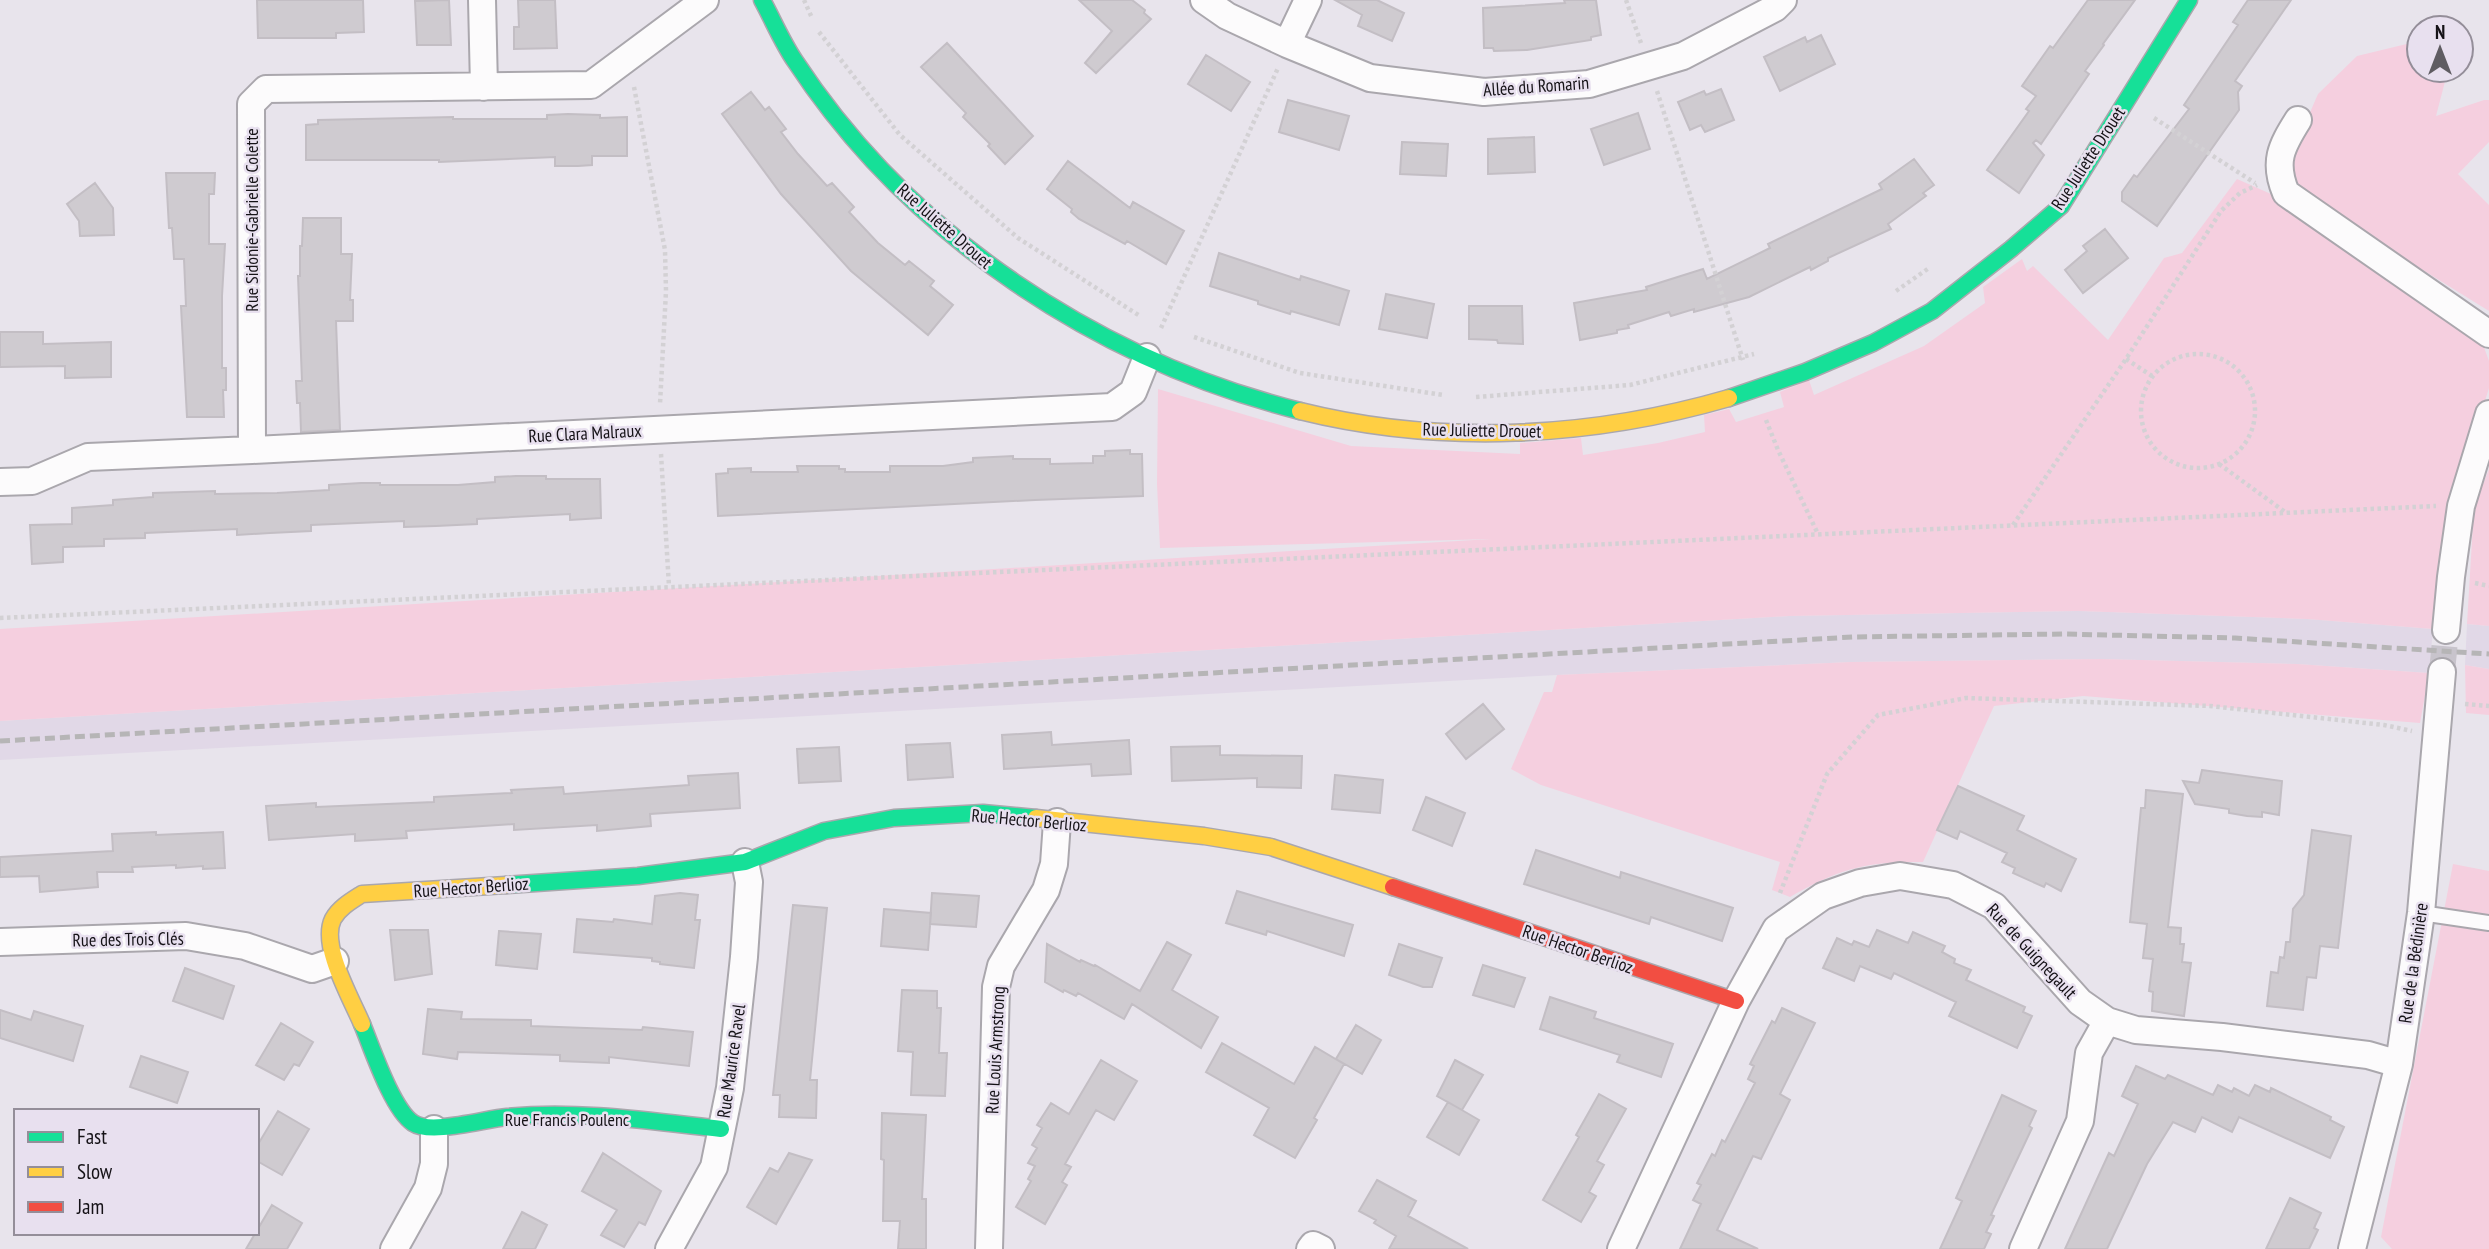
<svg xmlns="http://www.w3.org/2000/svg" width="2489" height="1249" viewBox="0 0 2489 1249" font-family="'PT Sans Narrow',sans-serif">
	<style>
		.built { fill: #e1d8e7 }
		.green { fill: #f5cfdf }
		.building { fill: #cfcbd0; stroke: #c3bec4; stroke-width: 2 }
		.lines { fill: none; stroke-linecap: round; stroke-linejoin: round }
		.street-tunnel { stroke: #c8c4cc; stroke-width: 26; stroke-dasharray: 26 13; stroke-linecap: butt }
		.lane-casing { stroke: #aaa7ad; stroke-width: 18 }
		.street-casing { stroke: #aaa7ad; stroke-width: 30 }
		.fast-casing { stroke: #aaa7ad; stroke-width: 19 }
		.slow-casing { stroke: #aaa7ad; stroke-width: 19 }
		.jam-casing { stroke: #aaa7ad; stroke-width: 19 }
		.path { stroke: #d3d1d4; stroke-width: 4.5; stroke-dasharray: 3.5 3.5; stroke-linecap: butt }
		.lane { stroke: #fcfbfc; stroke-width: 14 }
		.street { stroke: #fcfbfc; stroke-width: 26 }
		.fast { stroke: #16e098; stroke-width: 16 }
		.slow { stroke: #ffcf43; stroke-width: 16 }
		.jam { stroke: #f24e42; stroke-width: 16 }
		.rail { stroke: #b6b5b6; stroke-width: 5; stroke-dasharray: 10 5; stroke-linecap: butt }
		.labels { text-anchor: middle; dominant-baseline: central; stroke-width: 5; stroke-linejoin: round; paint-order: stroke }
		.street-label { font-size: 18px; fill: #151217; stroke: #e8e0ef }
	</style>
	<rect width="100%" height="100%" fill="#e8e4ec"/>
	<path class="built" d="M2078 611 2307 619 2433 629 2429 673 2297 664 2102 659 1851 662 1557 675 0 760V721L1789 616Z
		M2467 624 2489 626V669L2465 665Z"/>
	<path class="green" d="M2419 41V70H2448L2436 116 2484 100H2489V142L2458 174 2489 205V311L2297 192 2288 163 2318 94 2357 56Z
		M2237 179 2271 194 2462 323 2482 342 2489 361V388L2444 534 2433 629 2307 619 2078 611 1789 616 0 721V629L1491 539 1160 548 1157 484 1158 389 1351 446 1520 454V443L1581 438 1583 455 1658 443 1705 432 1704 415 1729 409 1736 422 1784 407 1780 392 1809 380 1814 395 1924 346 1985 303 1983 287 2022 259 2027 271 2033 266 2108 340 2164 258 2182 253Z
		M2489 469V626L2467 624 2474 507Z
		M2102 659 2297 664 2429 673 2420 723 2083 696 1994 706 1923 862C1867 861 1838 869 1790 897L1772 890 1780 862 1541 785 1511 769 1544 692H1552L1557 675 1851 662Z
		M2465 665 2489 669V715L2466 713Z
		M2453 864 2489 871V1249H2392L2381 1237Z"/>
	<path class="building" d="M257 0H363L364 32 336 33V38H258Z
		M449 0 451 45H417L415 1Z
		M518 0H555L557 48 514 49V27H519Z
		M1079 0H1132L1145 10 1144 13 1151 19 1096 73 1085 63 1112 31Z
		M1335 0H1377L1404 13 1392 41 1358 26 1362 15Z
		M1564 0H1596L1601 35 1591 37V40L1527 50 1494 51 1493 48H1484L1483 8 1565 3Z
		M2088 0H2135L2103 44 2104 45 2085 71 2089 74 2041 144 2036 140 2033 143 2044 155 2019 193 1987 170 2029 111 2026 109 2036 96 2022 86 2050 46 2053 48Z
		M2248 0H2291L2235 81 2242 86 2238 92 2239 110 2157 226 2122 201V192L2134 175 2137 177 2189 109 2184 105 2238 25 2233 22Z
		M1821 35 1835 64 1780 91 1764 57 1805 37 1807 42Z
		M947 43 1033 136 1005 164 988 146 990 144 963 117 966 113 921 67Z
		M1206 55 1250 82 1231 111 1188 84Z
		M1721 89 1734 120 1705 132 1701 125 1690 130 1678 102 1704 91 1706 95Z
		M751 92 765 110 769 107 786 129 781 132 798 154 827 186 832 183 854 207 849 212 878 243 905 265 909 261 934 281 930 286 953 305 928 335 851 271 781 194 722 114Z
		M1288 100 1349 116 1339 150 1279 132Z
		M1638 113 1650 149 1604 165 1591 129Z
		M568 114 600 115V118L627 117V156H592V165L578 166H555V157L439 162V160H306V125L318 124V120L453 117V119H547V115Z
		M1534 137 1535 172 1488 174V139Z
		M1402 142 1448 144 1446 176 1400 174Z
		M1914 159 1934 185 1923 193 1926 196 1888 224 1891 229 1828 258V261L1811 270 1810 267 1749 297 1694 312V309L1671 316 1669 312 1628 325 1629 328 1617 330V333L1580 340 1574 303 1647 290 1646 287 1703 269 1707 279 1770 248 1768 244 1882 189 1879 184Z
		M1068 161 1130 208 1133 202 1184 231 1166 264 1127 241 1125 244 1079 219 1071 212 1072 209 1047 189Z
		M166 173H215L214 194H209V244H225L222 296V368H226V390H223L224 417H187L181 306H186L184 259H174L172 228H169Z
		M95 183 113 208 114 235 80 236 79 221 67 204Z
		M303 218H341V254H352L350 300H353V321H336L340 430 301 432 300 403H297L296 381H302L298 276H300V246H302Z
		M2105 229 2128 258 2083 293 2065 270 2087 251 2083 246Z
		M1219 253 1300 280 1301 276 1349 291 1339 325 1291 311 1290 314 1258 304V301L1210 286Z
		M1386 294 1434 304 1427 338 1379 329Z
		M1469 306H1522L1523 344 1498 343 1497 340 1469 339Z
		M0 332H43V344L111 342V377L65 378V366L0 367Z
		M1130 450V454H1142L1143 496 1035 500 718 516 716 474 728 473V469L751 468V472H798L797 466H839V469H845V472H890V466H943L973 462V458L1013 456V459H1050V464L1093 463V456H1105V451Z
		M516 476H546V479H600L601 518 570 520V514L477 519V524L436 526 404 527V521L311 525V531L270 533 237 535V529L145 533V538L104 539V546L63 547V562L32 564 30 525 72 524V508L113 505V500L153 497V493L215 491V494L277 493 329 490V485L361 483H380V485H458L495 482V477Z
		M1483 704 1504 729 1466 759 1446 734Z
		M1051 732 1052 745 1129 740 1131 774 1092 776 1091 764 1004 769 1002 735Z
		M950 743 953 777 908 780 906 745Z
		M1220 746V755L1302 756 1301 788 1257 787V778L1172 781 1171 747Z
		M839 747 841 781 799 783 797 749Z
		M2202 770 2282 781 2279 815 2262 812V817L2247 816 2229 813V809L2195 804 2183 781 2199 783Z
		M738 773 740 808 650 814 651 826 597 831V825L514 830V824L406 831 407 838 355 841V834L269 840 266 806 316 803V807L434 802V797L512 793 511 790 563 787 564 794 689 785 688 776Z
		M1335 775 1383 780 1380 813 1332 809Z
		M1958 786 2024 816 2017 830 2076 859 2061 891 2046 883 2044 887 2013 873 2015 868 2002 862 2007 853 1960 831 1957 839 1937 830Z
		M2146 790 2183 794 2168 927 2181 928 2180 944H2184L2182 962 2191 963 2184 1016 2152 1011 2153 992 2149 991 2153 959 2143 958 2147 924 2130 922 2141 808H2145Z
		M1426 797 1465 813 1452 846 1413 830Z
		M2312 830 2351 836 2338 948 2320 946 2316 978 2307 977 2303 1010 2267 1006 2271 972 2278 973 2280 957 2284 958 2286 942H2290L2293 909 2304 895Z
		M156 832V835L223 832 225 868 203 869V866L176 868V865L132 867 133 872H97L98 887 40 892 39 876 0 877V857L113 851 112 834Z
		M1536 850 1620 878 1621 872 1733 908 1722 941 1651 917 1649 924 1524 884Z
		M1237 891 1353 925 1344 956 1267 931 1266 935 1226 923Z
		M680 893 698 895 695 920H700L694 968 660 964V962L652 961V958L574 952 577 919 613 922 614 919 652 924 655 896Z
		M932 893 979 896 976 927 930 924Z
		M793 905 827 908 810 1080H817L816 1118 779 1117 780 1095H773Z
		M884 909 931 913 928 950 881 946Z
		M390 930H428L432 974 395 980Z
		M1877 930 1908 943 1913 932 1945 946 1942 952 1955 959 1954 963 1971 970 1966 980 2025 1007 2023 1012 2032 1016 2017 1048 1949 1016 1956 1002 1894 973 1891 979 1860 966 1854 981 1823 968 1837 938 1852 945 1854 941 1869 947Z
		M499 931 541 934 537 969 496 965Z
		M1167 942 1191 955 1172 990 1218 1017 1201 1048 1132 1004 1124 1019 1078 993 1076 996 1064 990 1063 992 1045 982 1047 944 1080 962 1081 960 1094 966 1095 965 1140 991Z
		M1399 944 1442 958 1432 987H1423L1389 975Z
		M1483 965 1525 978 1514 1007 1473 995Z
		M185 968 234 986 223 1019 173 1001Z
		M902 990 937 991V1008H941L939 1053H947L945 1096 911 1095 913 1052 898 1051Z
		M1550 997 1596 1012 1594 1018 1673 1044 1661 1077 1617 1062 1620 1055 1540 1029Z
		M1782 1008 1815 1023 1780 1094 1790 1100 1761 1159 1753 1156 1717 1230 1758 1249H1680L1701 1204 1693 1200 1701 1185 1697 1183 1712 1154 1715 1156 1722 1140 1725 1142 1755 1083 1748 1079 1754 1066 1750 1064 1772 1021 1775 1023Z
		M428 1009 462 1012 461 1019 531 1020V1026L642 1030 643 1027 693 1032 689 1066 609 1057V1063L560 1061V1055L458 1052 457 1059 423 1054Z
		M0 1010 31 1020 34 1011 83 1026 73 1061 0 1038Z
		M281 1023 313 1042 299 1066 294 1064 284 1080 256 1065Z
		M1356 1025 1381 1040 1362 1074 1336 1059Z
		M1222 1043 1294 1084 1315 1047 1344 1064 1314 1118 1317 1120 1295 1158 1254 1135 1269 1108 1206 1072Z
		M141 1056 188 1072 177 1103 130 1087Z
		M1101 1060 1137 1081 1114 1120 1096 1110 1065 1164 1071 1167 1062 1182 1067 1185 1045 1224 1016 1207 1031 1181 1028 1179 1035 1166 1028 1163 1037 1148 1032 1145 1042 1128 1037 1125 1051 1103 1069 1114Z
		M1455 1060 1483 1075 1462 1110 1437 1096Z
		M2136 1066 2165 1079 2168 1075 2213 1095 2218 1085 2232 1092 2234 1088 2249 1096 2255 1085 2270 1092 2271 1088 2331 1117 2330 1120 2344 1127 2330 1158 2239 1117 2232 1132 2202 1117 2195 1132 2173 1122 2147 1164 2107 1249H2065L2109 1153 2114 1156 2138 1104 2122 1096Z
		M1599 1094 1626 1109 1597 1161 1604 1165 1589 1192 1596 1196 1581 1222 1543 1200 1579 1137 1576 1135Z
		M2002 1095 2036 1111 2029 1126 2032 1128 1991 1215 1994 1216 1986 1232 1991 1234 1984 1249H1940L1962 1201 1956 1198Z
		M1448 1102 1479 1120 1459 1155 1427 1137Z
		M278 1111 309 1129 282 1175 257 1161V1146Z
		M882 1113 926 1115 922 1199H926V1249H898L900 1221H883L884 1160 881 1159Z
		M603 1153 661 1191 645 1225 639 1222 624 1247 601 1235 617 1210 582 1191Z
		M789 1153 812 1160 776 1224 747 1207 770 1168 778 1172Z
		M1377 1180 1416 1201 1408 1216 1468 1249H1389L1396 1236 1374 1223 1376 1220 1359 1211Z
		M2290 1198 2321 1213 2314 1228 2318 1230 2309 1249H2266Z
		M272 1205 302 1223 287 1249H246Z
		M522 1212 547 1225 535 1249H503Z"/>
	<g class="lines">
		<path class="street-tunnel" d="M2442 672 2446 630"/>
		<defs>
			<path id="lane" d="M2421 913 2489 923"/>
			<path id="street" d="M482 0 484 87
				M1204 0 1227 16 1287 44 1370 78 1484 92 1589 84 1683 56 1775 8 1783 0
				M1287 44 1308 0
				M2298 120C2281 147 2273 162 2286 193L2489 334
				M252 450 251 104 266 89 591 85 705 0
				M0 482 32 481 88 457 252 450 1112 407 1133 392 1147 357
				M2446 630 2451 577 2461 506 2489 414
				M0 942 186 936 245 946 312 969 335 961
				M394 1249 428 1188 434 1164V1129
				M669 1249 714 1167 730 1088 744 957 749 882 745 862
				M989 1249 996 987 1001 966 1046 890 1054 864 1057 822
				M1310 1249 1313 1245 1321 1249
				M1621 1249 1736 1001 1776 929 1823 896 1860 883 1900 876 1953 885 1994 906 2080 1002 2107 1021 2136 1030 2222 1037 2368 1055 2399 1064
				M2023 1249 2080 1121 2089 1053 2107 1021
				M2352 1249 2399 1064 2421 913 2442 672"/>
			<path id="fast" d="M762 0C773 20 782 42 795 61 910 236 1098 360 1300 411
				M1729 398 1805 372 1873 343 1932 311 2011 249 2061 206 2189 0
				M506 885 638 876 745 862 824 831 894 818 983 813 1036 818
				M362 1024C372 1048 392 1109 413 1123 431 1135 484 1119 507 1117 578 1110 650 1121 721 1129"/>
			<path id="slow" d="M1300 411C1441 446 1591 438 1729 398
				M1036 818 1204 836 1271 847 1393 887
				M362 1024C351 998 320 945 333 919 339 908 351 901 362 894L506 885"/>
			<path id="jam" d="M1393 887 1736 1001"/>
		</defs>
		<use href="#lane" class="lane-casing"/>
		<use href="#street" class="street-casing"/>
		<use href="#fast" class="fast-casing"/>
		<use href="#slow" class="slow-casing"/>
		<use href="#jam" class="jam-casing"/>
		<path class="path" d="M804 0 812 18
			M1626 0 1641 43
			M819 32 900 135 1018 238 1140 316
			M634 87 665 250 666 291 660 404
			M1657 91 1743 360
			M2154 118 2255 183
			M1896 291 1929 268
			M1161 328 1278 68
			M1194 337 1300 373 1443 395
			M2141 411a57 57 0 1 1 114 0a57 57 0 1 1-114 0Z
			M2126 359 2152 376
			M1476 397 1630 385 1754 354
			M1766 420 1778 450 1818 534
			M661 454 669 586
			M2219 464 2285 512
			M2013 525 2126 359 2221 211 2240 193 2257 185
			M2475 583 2489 586
			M0 618 2436 506
			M2465 704 2489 706
			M1780 893 1827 774 1878 715 1966 698 2210 706 2384 725 2412 731"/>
		<use href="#lane" class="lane"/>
		<use href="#street" class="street"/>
		<use href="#fast" class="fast"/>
		<use href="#slow" class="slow"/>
		<use href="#jam" class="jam"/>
		<path class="rail" d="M0 741 1853 637 2063 634 2235 638 2489 654"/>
	</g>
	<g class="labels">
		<g class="street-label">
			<text transform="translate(1536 86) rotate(-4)">Allée du Romarin</text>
			<text transform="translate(2088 158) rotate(-57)">Rue Juliette Drouet</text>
			<text transform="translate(251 220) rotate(-90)">Rue Sidonie-Gabrielle Colette</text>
			<text transform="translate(945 226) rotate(41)">Rue Juliette Drouet</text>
			<text transform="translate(1482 430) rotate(1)">Rue Juliette Drouet</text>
			<text transform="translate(585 433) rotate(-3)">Rue Clara Malraux</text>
			<text transform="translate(1029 820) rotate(5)">Rue Hector Berlioz</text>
			<text transform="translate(471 887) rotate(-4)">Rue Hector Berlioz</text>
			<text transform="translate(128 939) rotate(-1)">Rue des Trois Clés</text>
			<text transform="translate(1578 949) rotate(19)">Rue Hector Berlioz</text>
			<text transform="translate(2032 951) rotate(47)">Rue de Guignegault</text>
			<text transform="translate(2413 963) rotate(-82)">Rue de la Bédinière</text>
			<text transform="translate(995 1050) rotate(-87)">Rue Louis Armstrong</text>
			<text transform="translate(731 1061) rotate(-82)">Rue Maurice Ravel</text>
			<text x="567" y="1119">Rue Francis Poulenc</text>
		</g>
	</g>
	<rect x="14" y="1109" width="245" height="126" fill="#e8e0ef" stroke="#948e99" stroke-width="2"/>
	<rect x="28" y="1132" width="35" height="10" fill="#16e098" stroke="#948e99" stroke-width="2"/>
	<text x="77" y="1144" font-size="21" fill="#151217">Fast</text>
	<rect x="28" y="1167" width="35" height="10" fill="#ffcf43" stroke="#948e99" stroke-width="2"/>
	<text x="77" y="1179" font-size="21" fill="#151217">Slow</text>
	<rect x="28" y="1202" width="35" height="10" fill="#f24e42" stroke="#948e99" stroke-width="2"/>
	<text x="77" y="1214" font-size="21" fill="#151217">Jam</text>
	<g transform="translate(2440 49)"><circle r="33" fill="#e8e0ef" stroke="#948e99" stroke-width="2"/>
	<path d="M0-5L12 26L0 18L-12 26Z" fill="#5f5c62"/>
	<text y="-10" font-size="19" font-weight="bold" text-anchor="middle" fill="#151217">N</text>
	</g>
</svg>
